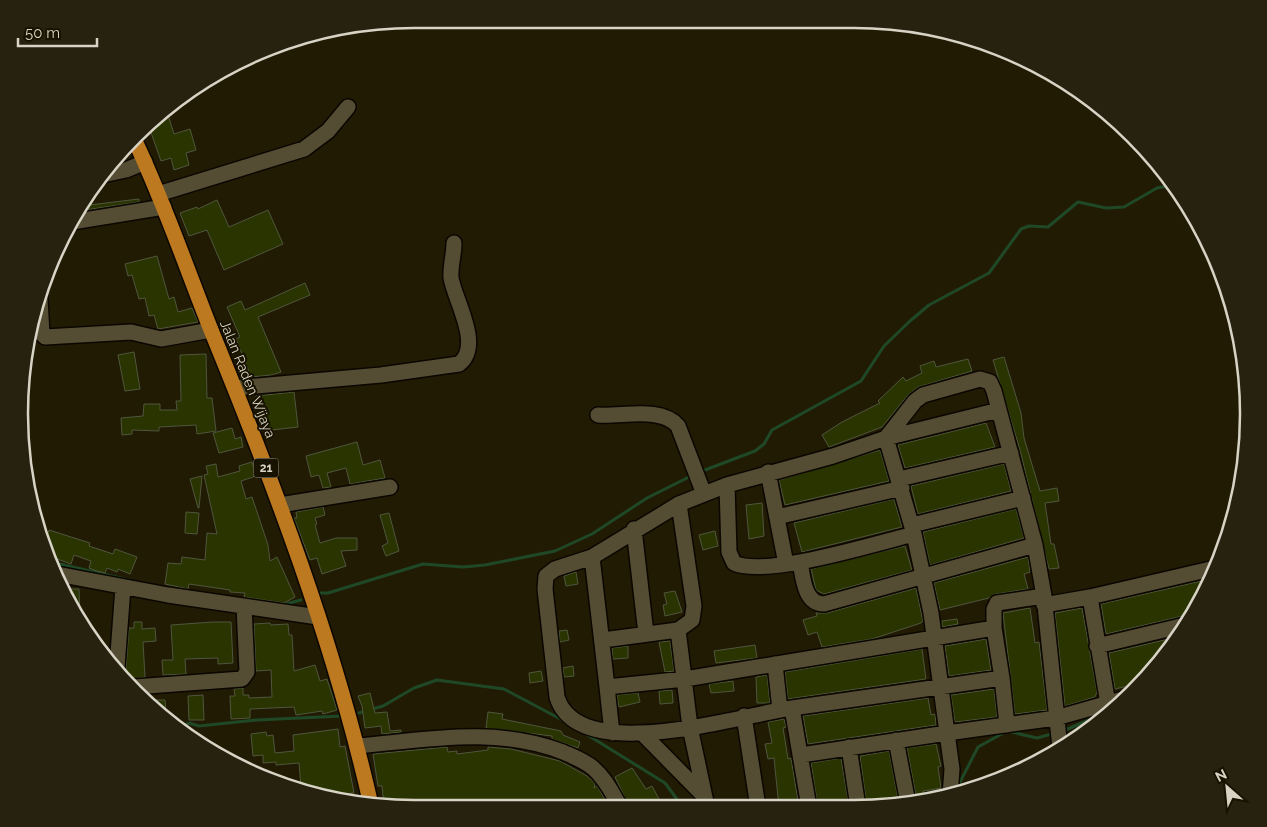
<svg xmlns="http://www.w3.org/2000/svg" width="1267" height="827" viewBox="0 0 1267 827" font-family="Raleway,sans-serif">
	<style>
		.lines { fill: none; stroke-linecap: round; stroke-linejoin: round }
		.stream { stroke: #1f4926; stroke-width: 3 }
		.building { fill: #293400; stroke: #4f563d }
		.minor-casing { stroke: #0b0600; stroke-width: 18 }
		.highway-casing { stroke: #0b0600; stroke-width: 18 }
		.minor { stroke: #544d33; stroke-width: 15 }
		.highway { stroke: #bc791f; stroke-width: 15 }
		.labels { text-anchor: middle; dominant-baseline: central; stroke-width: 4; stroke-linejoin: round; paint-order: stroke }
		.shield { fill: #181200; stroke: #9e998a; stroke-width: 1 }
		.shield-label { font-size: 12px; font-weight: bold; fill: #d7d3c5 }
		.street-label { font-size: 14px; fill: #d7d3c5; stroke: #181200 }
		.rim { fill: none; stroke: #d7d3c5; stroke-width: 2.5 }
	</style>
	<rect width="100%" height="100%" fill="#221b04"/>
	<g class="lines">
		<path class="stream" d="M705 470 755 451 764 444 772 430 861 381 884 346 910 321 929 305 989 273 1021 229 1029 226 1048 227 1078 202 1106 208 1124 207 1157 188 1174 185
			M51 562 129 580
			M321 593H328L423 564 463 567 485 565 555 551 592 534 647 498 689 477
			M282 605 301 600
			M359 713 383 706 414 688 437 680 504 689 568 723
			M179 728 189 723 199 726 257 720 342 716
			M578 729 665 783 682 806
			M1063 731 1096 717 1105 716
			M958 786 978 747 1007 731 1037 738 1055 733"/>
	</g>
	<path class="building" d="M168 115 174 134 190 129 196 150 186 153 189 165 174 170 171 158 161 161 149 127 160 117Z
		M139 199V202L78 211 81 206Z
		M217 200 229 227 268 210 283 244 224 270 207 230 189 236 180 213 197 207 198 209Z
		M157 256 169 299 174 297 178 312 192 308 198 322 158 329 154 315 149 316 145 298 139 299 132 275 128 276 125 264Z
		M305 283 310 295 258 317 281 372 271 375 251 377 236 339 240 337 227 307 241 301 245 310Z
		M134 352 140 389 125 391 118 355Z
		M206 354 207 398H212L216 431 197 434 196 425 159 427V431L132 430V434L122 435 121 418 143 416 144 404H160V410H177L176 401H181L180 355Z
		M1004 357 1021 413 1024 438 1040 491 1057 488 1059 501 1045 503 1051 544H1054L1059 568 1049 569 1020 450 993 360Z
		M968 359 972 371 918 387 908 395 882 427 829 447 822 435 842 422 880 403 878 401 903 377 906 381 922 373 920 366 934 361 936 367Z
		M294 392 298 427 263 431 262 404 257 405 256 396Z
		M986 423 995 447 905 468 898 445Z
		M232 428 235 439 241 437 243 447 219 453 213 433Z
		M357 442 363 465 380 460 385 478 350 484 346 468 327 473 331 487 323 488 319 475 311 477 306 456Z
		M880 450 889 481 785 505 779 480Z
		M252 462 256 476 241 481 246 499 252 497 268 545 270 561 277 557 295 597 284 603 244 597 245 593 230 592V590L189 584 188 589 165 584 168 563 181 564 182 557 205 560 207 533 217 534 204 475 208 474 206 466 216 464 218 477 240 471 239 466Z
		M1004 464 1011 491 918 514 911 486Z
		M202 476 199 508H198L190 479Z
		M894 499 902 527 802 552 794 523Z
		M762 503 764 536 749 539 746 505Z
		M323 507 325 515 315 518 317 524 315 525 320 543 336 538H357V550L341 551 346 566 322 574 317 558 310 560 294 518H297L296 512Z
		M1016 509 1024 538 930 565 923 532Z
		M186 512 199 513 197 534 185 533Z
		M389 513 399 551 386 556 382 546 388 543 380 515Z
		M49 530 90 543 89 546 113 554 115 549 137 557 130 574 118 569 117 572 107 568 105 573 97 571 89 568 91 561 74 555 71 564 49 556 39 533H48Z
		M715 531 718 546 703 550 699 535Z
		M905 546 912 570 824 594 816 590 811 569Z
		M1028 557 1030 572 1024 574 1028 589 996 594 989 598 940 610 934 583Z
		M576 572 578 584 566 586 564 576Z
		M1210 579 1191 618 1183 616 1106 634 1101 604Z
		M916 588 923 621 921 623 872 639 822 647 817 632 808 635 803 620 817 616 816 613H827Z
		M67 589H79L80 622 72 611 67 600Z
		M675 591 682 612 665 616 663 605 667 604 664 593Z
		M1030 608 1035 643 1039 642 1047 710 1015 714 1003 613Z
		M1082 608 1097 692 1095 697 1065 706 1055 613Z
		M957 619 958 624 942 627V621Z
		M134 622H142V629L155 628 156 641 143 642 145 677 128 680 123 674 126 668 129 628H134Z
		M213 622H231L233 663 218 664V658L185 659 186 674 163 675 162 660H173L171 625Z
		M270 623 271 625 288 624 289 635H292L294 671 315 665 320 681 327 679 337 710 323 714 322 711 296 715 294 707 250 709V718L231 719 230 696H235L234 689 243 688V695H249V698L272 697 271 670 256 671 254 624Z
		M567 630 569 640 560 642 559 631Z
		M1177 637 1150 674 1140 683 1115 689 1109 653Z
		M986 639 991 670 949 676 945 646Z
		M670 641 674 671 665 672 659 642Z
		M755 645 757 658 716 663 714 651Z
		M628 646V658L613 659 612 648Z
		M922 649 926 679 788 699 785 672Z
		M573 666 574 676 564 677 563 668Z
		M541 671 543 681 530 683 529 673Z
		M767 675 770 703H757L756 677Z
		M733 681 734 691 711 693 709 684Z
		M994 689 997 717 955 722 951 695Z
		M672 690 673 703 660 704 659 691Z
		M370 693 375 713 387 712 390 731 401 730V732L382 734 381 726 365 728 362 706 358 696Z
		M638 693 640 702 619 707 617 695Z
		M203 695 204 720H189L188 696Z
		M928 698 931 715 935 714 936 725 808 744 803 716Z
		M156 700H165L166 714 156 712Z
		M488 712 503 714 502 719 561 731 563 735 580 742 578 748 552 739V736L486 728Z
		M784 719 786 727 783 728 788 759 791 758 799 807H779L774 758 768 759 765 744 772 743 768 722Z
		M338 729 340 747 345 746 354 793 333 795V792L323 793 301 787 299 763 276 765V762L263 763V755L253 756 251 734 266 732 267 736 273 735 275 753 294 751 293 735Z
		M936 744 941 766 938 767 941 788 923 791 924 800 917 801 907 748Z
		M447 747 448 752 457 751V754L488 750V747L511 749 560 761 587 776 595 783 594 788 597 786 609 806 384 805 382 786H378L373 754Z
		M889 751 899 804 867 807 860 756Z
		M841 758 849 807H818L811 763Z
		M632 768 646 789 652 786 659 799 648 804 646 801 635 806H629L615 777Z"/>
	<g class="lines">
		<defs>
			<path id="minor" d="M98 176 126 170 145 162
				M158 194 304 149 328 131 348 107
				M72 222 164 207
				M40 299 42 334 45 337 131 332 161 339 211 330
				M235 388 381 375 459 364C483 346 455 301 451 278 450 267 454 255 454 243
				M999 410 886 438 914 534C877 543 765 578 734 563L729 552 727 485 833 456 886 438 915 401 923 395 980 379 990 382 994 391 1035 545 1044 596 1060 748
				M598 415C622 417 661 406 678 426L704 494
				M768 472 786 564
				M899 479 1011 453
				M727 485 679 504 592 557 555 569 546 576 545 589 557 697C578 767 741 715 792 708
				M280 505 390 487
				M777 517 902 488
				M912 525 1023 498
				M634 529 646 634
				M914 534 931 613 947 733 1056 718 1123 699
				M592 557 607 687
				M800 562C803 577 804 604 824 604L1035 545
				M57 574 168 595 318 617
				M1090 597 1108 704
				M1044 605 1090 597 1215 568
				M678 630 690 727 707 807
				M603 640 678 630 692 620 694 606 679 504
				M1097 646 1185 625
				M775 664 780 710
				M117 667 123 587
				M1002 678 1007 725
				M134 687 242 679 247 672 244 606
				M744 716 758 807
				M612 733 607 687 685 679 994 628V609L997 603 1044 596
				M643 734 705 797
				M896 740 908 803
				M358 746C426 740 497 726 563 752 574 757 585 761 593 768 605 778 612 793 620 806
				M849 747 858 807
				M801 755 947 733 952 769 950 796
				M809 807 792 708 1002 678 994 628"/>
			<path id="highway" d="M135 141C164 202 186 267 211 330 274 484 334 642 371 805"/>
		</defs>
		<use href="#minor" class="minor-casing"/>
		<use href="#highway" class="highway-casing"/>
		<use href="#minor" class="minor"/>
		<use href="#highway" class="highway"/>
	</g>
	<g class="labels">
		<rect class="shield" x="253.5" y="458.5" width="25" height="19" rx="4"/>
		<g class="shield-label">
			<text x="266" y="468">21</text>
		</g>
		<g class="street-label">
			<text transform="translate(248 379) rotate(68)">Jalan Raden Wijaya</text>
		</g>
	</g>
	<path d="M0 0H1267V827H0ZM414 28H854A386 386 0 0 1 1240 414V414A386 386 0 0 1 854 800H414A386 386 0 0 1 28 414V414A386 386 0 0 1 414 28Z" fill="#272110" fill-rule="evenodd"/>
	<path class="rim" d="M414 28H854A386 386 0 0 1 1240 414V414A386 386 0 0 1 854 800H414A386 386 0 0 1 28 414V414A386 386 0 0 1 414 28Z"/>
	<g transform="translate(1227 787) rotate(333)" stroke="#181200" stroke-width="4" paint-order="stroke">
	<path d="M0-4L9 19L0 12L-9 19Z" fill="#d7d3c5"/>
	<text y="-8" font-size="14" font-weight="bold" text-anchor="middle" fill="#d7d3c5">N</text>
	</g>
	<path d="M18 38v8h79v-8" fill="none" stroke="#d7d3c5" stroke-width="2.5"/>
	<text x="25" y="38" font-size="15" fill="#d7d3c5" stroke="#181200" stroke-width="4" paint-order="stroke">50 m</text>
</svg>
